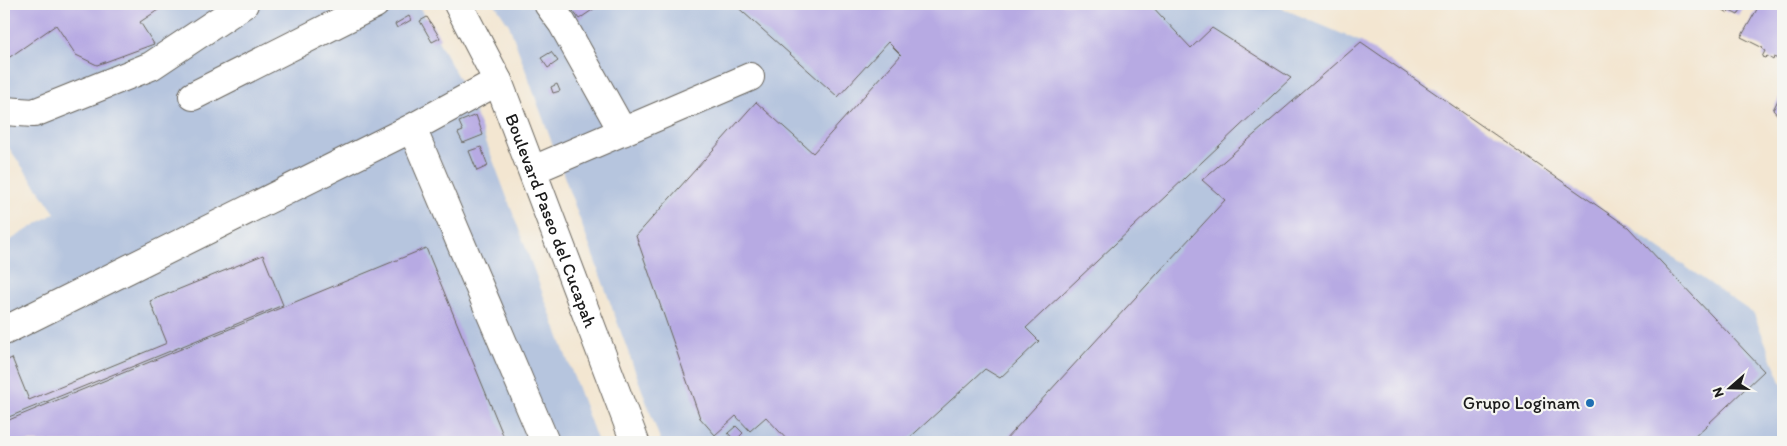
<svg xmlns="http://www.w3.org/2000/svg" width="1787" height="446" viewBox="0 0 1787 446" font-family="Itim,sans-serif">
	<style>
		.industrial { fill: #b6c5de }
		.building { fill: #b7aae3 }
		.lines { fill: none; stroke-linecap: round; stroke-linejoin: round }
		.minor-casing { stroke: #67635b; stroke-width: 30 }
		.major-casing { stroke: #67635b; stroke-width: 30 }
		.minor { stroke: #fff; stroke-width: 28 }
		.major { stroke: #fff; stroke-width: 28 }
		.poi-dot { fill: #1f6fb2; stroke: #f6f6f2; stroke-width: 2 }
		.labels { text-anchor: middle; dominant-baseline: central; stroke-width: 4.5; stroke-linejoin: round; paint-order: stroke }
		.street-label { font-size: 18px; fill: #1c1c1c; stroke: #f6f6f2 }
		.poi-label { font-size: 18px; fill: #1c1c1c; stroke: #f6f6f2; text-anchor: end }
	</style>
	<rect width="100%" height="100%" fill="#f6f6f2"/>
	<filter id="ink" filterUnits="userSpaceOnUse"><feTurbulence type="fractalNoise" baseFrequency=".02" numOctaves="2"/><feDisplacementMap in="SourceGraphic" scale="10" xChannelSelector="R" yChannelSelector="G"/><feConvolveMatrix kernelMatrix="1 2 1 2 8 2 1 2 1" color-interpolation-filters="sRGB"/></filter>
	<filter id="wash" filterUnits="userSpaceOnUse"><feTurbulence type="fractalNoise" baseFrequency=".0096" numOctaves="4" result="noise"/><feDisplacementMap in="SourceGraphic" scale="20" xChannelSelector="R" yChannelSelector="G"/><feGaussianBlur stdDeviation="1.12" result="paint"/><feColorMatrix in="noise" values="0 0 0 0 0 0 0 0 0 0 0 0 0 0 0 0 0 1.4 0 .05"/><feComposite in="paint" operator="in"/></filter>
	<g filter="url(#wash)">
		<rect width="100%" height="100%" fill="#f3e6d1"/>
		<path class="industrial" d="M4 4H418L471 101 598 442H4V244L55 213 4 141Z
			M495 4H1272L1361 42 1754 314 1783 387V442H661L509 25Z"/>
		<g id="blocks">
			<path class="building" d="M4 4H167L140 22 154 44 97 65 76 55 56 25 4 61Z
				M568 4H601L579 19Z
				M734 4H1150L1191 48 1212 28 1291 78 1026 328 1039 341 1000 378 985 369 905 442H789L766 417 750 431 736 416 715 435 700 418 636 236 756 102 813 153 901 55 888 42 838 97Z
				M1725 4H1744L1738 15 1730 11 1728 13 1722 9Z
				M1760 4H1779L1778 7 1783 10V24L1780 31 1783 32V62L1774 57 1773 60 1767 56 1765 58 1762 57 1765 51 1762 49 1763 48 1741 37Z
				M409 16 411 20 397 28 395 24Z
				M427 17 440 38 432 42 420 21Z
				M1361 42 1628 227 1764 371 1689 442H1003L1225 200 1202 180Z
				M551 52 558 61 548 68 541 58Z
				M557 84 560 91 553 93 551 87Z
				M1783 90V121L1773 110Z
				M476 115 483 135 463 143 458 133 463 131 459 122Z
				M481 147 488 166 477 171 469 151Z
				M426 248 506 442H4V422Z
				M263 255 283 305 4 419V362L12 358 29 400 167 343 150 301Z
				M736 426 743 433 735 441 728 433Z"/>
		</g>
	</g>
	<g filter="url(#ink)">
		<use href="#blocks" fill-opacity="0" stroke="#67635b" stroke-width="1"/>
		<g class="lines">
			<defs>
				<path id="minor" d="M548 4 562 23 623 132
					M193 96 375 4
					M4 111 34 113 151 66 244 4
					M412 128 545 442
					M533 170 750 77
					M4 331 412 128 498 81"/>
				<g id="major">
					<path id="s1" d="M458 4 498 81 635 442"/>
				</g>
			</defs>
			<use href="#minor" class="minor-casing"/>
			<use href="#major" class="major-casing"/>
			<use href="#minor" class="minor"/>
			<use href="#major" class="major"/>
		</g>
	</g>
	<circle class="poi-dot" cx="1590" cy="403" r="5"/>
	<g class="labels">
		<g class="street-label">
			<text stroke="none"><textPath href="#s1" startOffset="236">Boulevard Paseo del Cucapah</textPath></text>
		</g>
		<g class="poi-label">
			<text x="1580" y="403">Grupo Loginam</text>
		</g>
	</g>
	<rect width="1787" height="446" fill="none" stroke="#f6f6f2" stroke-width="20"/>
	<g transform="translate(1730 388) rotate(250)" stroke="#f6f6f2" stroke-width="4" paint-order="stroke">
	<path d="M0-4L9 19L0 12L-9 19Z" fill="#1c1c1c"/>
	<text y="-8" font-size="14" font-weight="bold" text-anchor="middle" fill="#1c1c1c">N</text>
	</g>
</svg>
